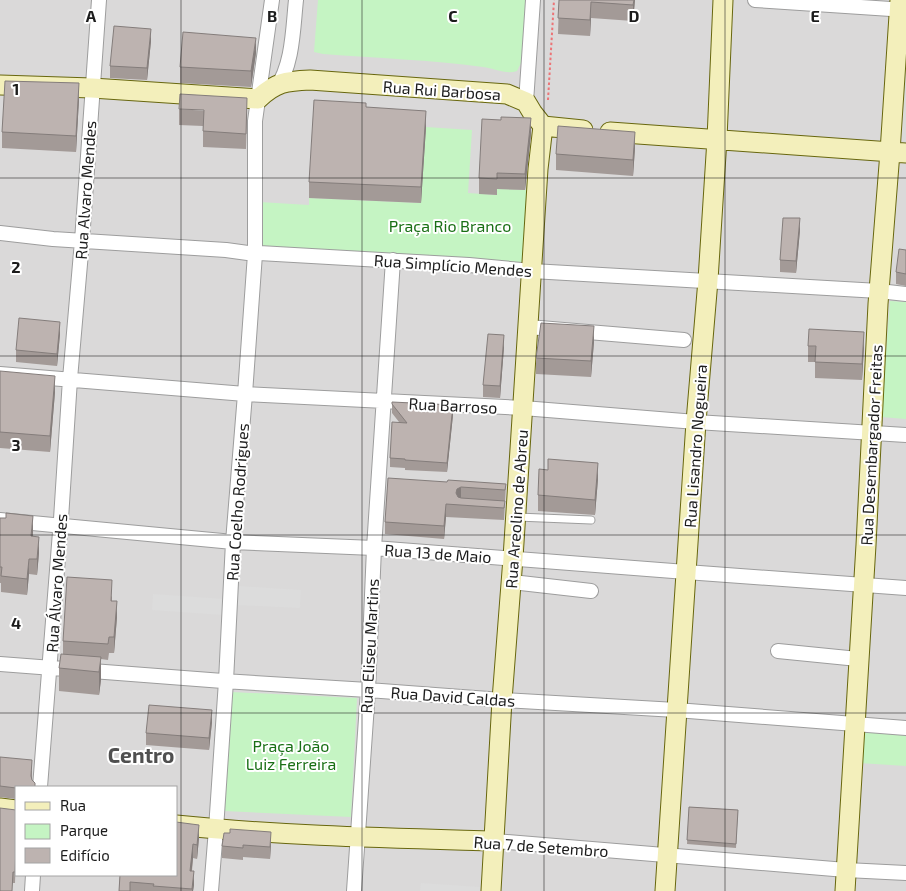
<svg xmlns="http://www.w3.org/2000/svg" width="906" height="891" viewBox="0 0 906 891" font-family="'Exo 2',sans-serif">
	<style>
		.residential { fill: #dad9d9; fill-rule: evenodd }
		.park { fill: #c5f4c3 }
		.parking { fill: #dcdcdc }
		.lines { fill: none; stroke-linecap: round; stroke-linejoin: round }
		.lane-casing { stroke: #9d9d9d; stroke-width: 9 }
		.street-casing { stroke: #9d9d9d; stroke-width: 16 }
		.secondary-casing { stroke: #68670e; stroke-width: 21 }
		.path { stroke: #ec7477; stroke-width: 2; stroke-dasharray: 2.5 2.5; stroke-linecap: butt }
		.lane { stroke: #fff; stroke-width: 7 }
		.street { stroke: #fff; stroke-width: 14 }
		.secondary { stroke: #f3efbb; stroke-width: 19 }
		.wall { fill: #a39a97 }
		.shaded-wall { fill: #847d7b }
		.building { fill: #bdb3b0; stroke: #847d7b }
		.grid { fill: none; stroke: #1c1c1c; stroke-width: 1; stroke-opacity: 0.55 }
		.labels { text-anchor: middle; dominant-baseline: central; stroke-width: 4; stroke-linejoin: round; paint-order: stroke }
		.street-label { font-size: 16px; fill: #1c1c1c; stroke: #fff }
		.park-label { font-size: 16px; fill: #196f15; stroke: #fff }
		.district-label { font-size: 21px; font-weight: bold; fill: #4f4f4f; stroke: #fff }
		.grid-label { font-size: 16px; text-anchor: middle; font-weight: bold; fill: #1c1c1c; stroke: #fff; stroke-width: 4; stroke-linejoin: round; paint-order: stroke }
	</style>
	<rect width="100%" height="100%" fill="#ede8e3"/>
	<path class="residential" d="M0 0H906V891H0ZM16 787H176V875H16Z"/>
	<path class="park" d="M318 0H526L522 61 517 71C506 75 494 68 483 67 430 60 377 58 323 54L314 52Z
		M426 127 472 130 468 193 497 195V189L533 190 528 267 259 252V202L309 205V198L420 203Z
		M890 301 906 302V419L881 417Z
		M231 692 357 698 351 817 224 811Z
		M862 729 906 731V766L859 763Z"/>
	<path class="parking" d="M238 586 301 590 300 608 237 605Z
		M153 594 224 599 223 615 152 610Z
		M421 883 480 887V891H420Z"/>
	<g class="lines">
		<defs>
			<path id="lane" d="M517 517 591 520"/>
			<path id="street" d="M755 0 906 10
				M276 88C293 66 293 27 296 0
				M526 102 533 0
				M0 233 53 239 226 250 255 254 259 253 469 265 532 271 879 291 906 294
				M528 327 684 340
				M0 374 245 394 523 408 696 422 906 435
				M0 520 233 542 374 548 686 572 906 588
				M512 582 591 591
				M778 651 858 659
				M0 664 223 681 368 690 502 700 676 710 906 728
				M40 787 61 519 70 379 82 241 99 0
				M495 841 846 870 906 873
				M32 891 33 875
				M211 891 216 829 226 681 233 542 245 394 255 254V121L272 0
				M354 891 368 690 374 548 393 260"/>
			<path id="secondary" d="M0 85 92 88 258 99C276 82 286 81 310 80L507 94 526 102 532 112 543 126 583 130
				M610 132 906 153
				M0 808 16 810
				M176 825C282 836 388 838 495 841
				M491 891 502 700 513 558 538 169 543 126
				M665 891 696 422 708 280 717 139 723 0
				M845 891 866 545 878 304 890 152 900 0"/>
		</defs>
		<use href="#lane" class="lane-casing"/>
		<use href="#street" class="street-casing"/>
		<use href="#secondary" class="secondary-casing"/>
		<path class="path" d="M548 100 554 0"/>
		<use href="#lane" class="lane"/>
		<use href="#street" class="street"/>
		<use href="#secondary" class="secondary"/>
	</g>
	<path class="wall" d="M559 0H635L633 21 591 18 590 36 558 34Z
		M151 41 147 80 110 78V66Z
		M256 53 251 87 180 83V67Z
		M79 99 76 152 2 148V132Z
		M366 107 426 127 421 203 309 198V182Z
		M179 109 247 114 246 149 203 147V126L179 125Z
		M531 134 525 190 497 189V195L479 194V178Z
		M635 148 633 176 556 170V154Z
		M800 230 796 273 780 272V260Z
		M906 250V286L896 284V272Z
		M60 334 57 366 16 362V350Z
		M594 342 591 377 536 374V358Z
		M808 346 864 347 862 380 815 378V362H808Z
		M504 347 500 398 483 397V385Z
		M0 371 55 392 50 452 0 448Z
		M392 402 453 415 447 472 405 470V468L390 467V458L399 422 392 413Z
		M598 479 595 515 538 511V495Z
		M447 482 506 484 504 520 446 517 444 539 385 534V522Z
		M0 518 33 532V536L39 553 37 575 29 574 27 595 1 592V583H0Z
		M112 596V601L117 617 114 653H109L108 660 101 659V680L99 695 59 691V668L63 654V641Z
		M212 722 209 750 146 745V733Z
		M0 757 32 771V778L16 787V799L0 797Z
		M689 807 738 810 736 848 687 844Z
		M16 810V856L15 883H13L0 891Z
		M176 822 199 838 197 859 193 858 192 871 194 885 193 891H119L120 875H176Z
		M271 844 270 859 243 857V860L222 858V846Z"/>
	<path class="shaded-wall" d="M634 0H635L633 21V5Z
		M591 2V18L590 36V20Z
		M151 29V41L147 80V68Z
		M256 38V53L251 87V71Z
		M79 83V99L76 152V136Z
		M426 111V127L421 203V187Z
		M531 118V134L525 190V174Z
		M635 132V148L633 176V160Z
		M800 218V230L796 273V261Z
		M60 322V334L57 366V354Z
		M594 326V342L591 377V361Z
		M864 332V347L862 380V364Z
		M504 335V347L500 398V386Z
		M55 376V392L50 452V436Z
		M453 405V415L447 472V463Z
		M598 463V479L595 515V500Z
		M461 487V500L457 502 456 505V493L457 489Z
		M446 504V517L444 539V526Z
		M33 516V532L31 552V536Z
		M39 537V553L37 575V559Z
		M29 559V574L27 595V579Z
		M117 601V617L114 653V637Z
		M101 657V680L99 695V672Z
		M212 710V722L209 750V738Z
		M199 825V838L197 859V845Z
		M271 832V844L270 859V847Z
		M193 844V858L190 885V871Z
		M194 871V885L193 891H192Z"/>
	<path class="building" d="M559 0H634L633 5 591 2 590 20 558 18Z
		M114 26 151 29 147 68 110 66Z
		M183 32 256 38 251 71 180 67Z
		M5 81 79 83 76 136 2 132Z
		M180 94 247 98 246 134 203 131 204 110 179 109Z
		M314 100 366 103V107L426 111 421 187 309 182Z
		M501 117 531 118 525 174 497 173V179L479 178 482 119 501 120Z
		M558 126 635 132 633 160 556 154Z
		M783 218H800L796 261 780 260Z
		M899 249 906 250V274L896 272Z
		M19 318 60 322 57 354 16 350Z
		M541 323 594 326 591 361 536 358Z
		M809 329 864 332 862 364 815 362 816 346H808Z
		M488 334 504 335 500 386 483 385Z
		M0 371 55 376 50 436 0 432Z
		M392 402 453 405 447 463 405 460V459L390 458 392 422 407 423 392 404Z
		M548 459 598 463 595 500 538 495 539 469 548 470Z
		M388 478 447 482 448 480 506 484 505 490 461 487 457 489 456 493 458 497 461 498 505 501 504 508 446 504 444 526 385 522Z
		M6 513 33 516 31 536 39 537 37 559H29L27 579 1 576 2 567H0V518H6Z
		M67 577 112 580 111 601H117L114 637H109L108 644 63 641Z
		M61 654 101 657 99 672 59 668Z
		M149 705 212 710 209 738 146 733Z
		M0 757 32 760 31 776 32 780 35 783V787L16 788 0 786Z
		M689 807 738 810 736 844 687 840Z
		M0 808 16 810V845L15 872H13L12 891H0Z
		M176 822 199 825 197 845 193 844 190 871H194L192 889 153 886 154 884 130 882V891H119L120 875H176Z
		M230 829 271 832 270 847 243 845V848L222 846 224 833H230Z"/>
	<path class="grid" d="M181 0V891M362 0V891M544 0V891M725 0V891M0 178H906M0 356H906M0 535H906M0 713H906"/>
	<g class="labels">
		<g class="street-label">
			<text transform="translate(442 90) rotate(4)">Rua Rui Barbosa</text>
			<text transform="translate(85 190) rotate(-86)">Rua Alvaro Mendes</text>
			<text transform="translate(453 265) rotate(4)">Rua Simplício Mendes</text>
			<text transform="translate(453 405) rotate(3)">Rua Barroso</text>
			<text transform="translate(871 445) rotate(-87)">Rua Desembargador Freitas</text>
			<text transform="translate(695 446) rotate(-86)">Rua Lisandro Nogueira</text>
			<text transform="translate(237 502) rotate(-86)">Rua Coelho Rodrigues</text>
			<text transform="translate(516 509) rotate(-86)">Rua Areolino de Abreu</text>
			<text transform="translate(438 553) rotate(4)">Rua 13 de Maio</text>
			<text transform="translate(56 583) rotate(-86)">Rua Álvaro Mendes</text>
			<text transform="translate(369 646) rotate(-87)">Rua Eliseu Martins</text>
			<text transform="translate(453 696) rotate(4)">Rua David Caldas</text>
			<text transform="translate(541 846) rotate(4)">Rua 7 de Setembro</text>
		</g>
		<g class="park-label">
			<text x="450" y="225">Praça Rio Branco</text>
			<text x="291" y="745">Praça João<tspan x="291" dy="18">Luiz Ferreira</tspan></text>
		</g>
		<g class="district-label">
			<text x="141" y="754">Centro</text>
		</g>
	</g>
	<g class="grid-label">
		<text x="91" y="22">A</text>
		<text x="272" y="22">B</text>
		<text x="453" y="22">C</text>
		<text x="634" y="22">D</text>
		<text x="815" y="22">E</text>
		<text x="16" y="95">1</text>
		<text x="16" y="273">2</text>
		<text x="16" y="451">3</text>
		<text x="16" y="629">4</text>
	</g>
	<rect x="15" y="786" width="162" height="90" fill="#ffffff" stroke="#a4a4a4"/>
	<rect x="25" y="802" width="25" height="8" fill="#f3efbb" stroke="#a4a4a4"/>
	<text x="60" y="811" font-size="15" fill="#1c1c1c">Rua</text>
	<rect x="25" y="824" width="25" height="15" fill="#c5f4c3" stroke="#a4a4a4"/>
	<text x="60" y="836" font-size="15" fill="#1c1c1c">Parque</text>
	<rect x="25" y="848" width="25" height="15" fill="#bdb3b0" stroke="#a4a4a4"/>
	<text x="60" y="861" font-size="15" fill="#1c1c1c">Edifício</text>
</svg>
